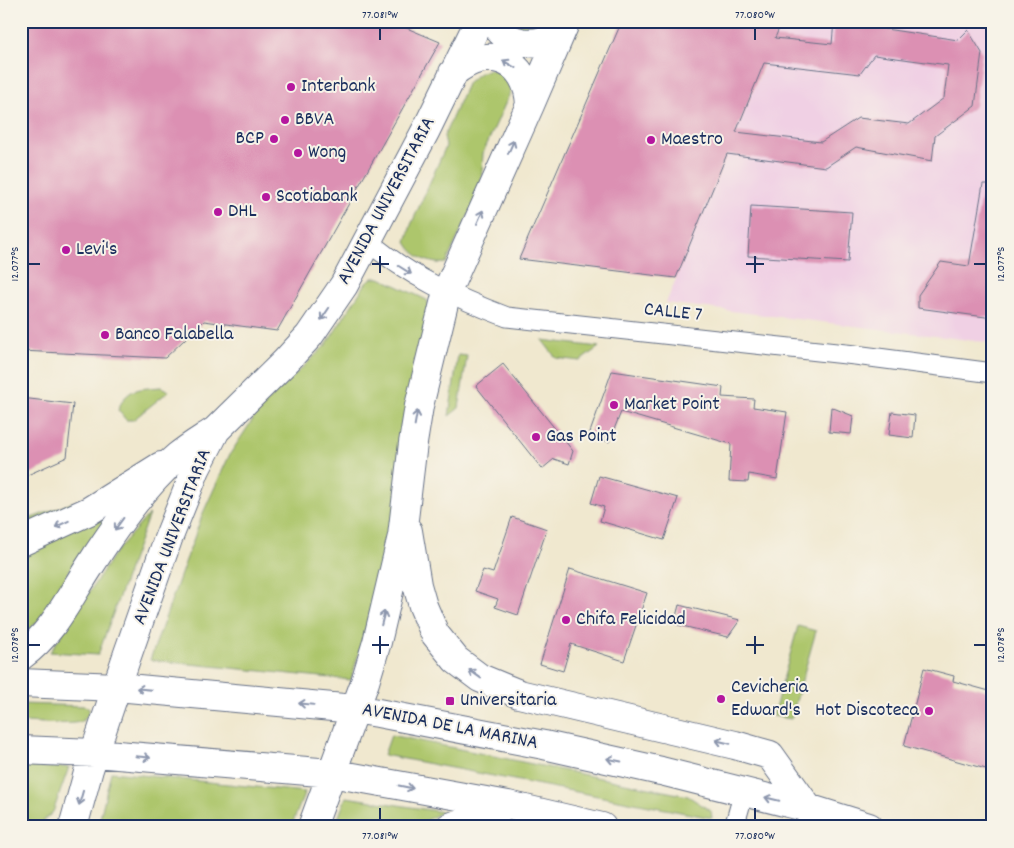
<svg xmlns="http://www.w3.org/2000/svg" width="1014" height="848" viewBox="0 0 1014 848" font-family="Dekko,sans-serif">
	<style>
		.built { fill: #f0d0e4 }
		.green { fill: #adc66c; stroke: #647a65 }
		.building { fill: #dc90b3; fill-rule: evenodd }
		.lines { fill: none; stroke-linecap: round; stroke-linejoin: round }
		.street-casing { stroke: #667086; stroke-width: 21 }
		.secondary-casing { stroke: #667086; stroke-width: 30 }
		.primary-casing { stroke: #667086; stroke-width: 30 }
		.street { stroke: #fff; stroke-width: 19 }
		.secondary { stroke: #fff; stroke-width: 28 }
		.primary { stroke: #fff; stroke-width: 28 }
		.oneway { stroke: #8d97ae }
		.ticks { fill: none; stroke: #1b2f5e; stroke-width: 2 }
		.poi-dot { fill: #b5179e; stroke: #f7f3e8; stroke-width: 2 }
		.labels { text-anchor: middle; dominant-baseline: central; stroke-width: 4; stroke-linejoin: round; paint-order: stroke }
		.poi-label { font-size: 20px; fill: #1b2f5e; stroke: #f7f3e8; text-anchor: start }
		.street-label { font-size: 20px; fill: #1b2f5e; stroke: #f7f3e8 }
		.neatline { fill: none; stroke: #1b2f5e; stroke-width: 2 }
		.ticks-label { font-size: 12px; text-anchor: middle; fill: #1b2f5e }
	</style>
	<rect width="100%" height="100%" fill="#f7f3e8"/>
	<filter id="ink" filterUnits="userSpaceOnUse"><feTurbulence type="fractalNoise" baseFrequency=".02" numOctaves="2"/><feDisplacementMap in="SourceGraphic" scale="10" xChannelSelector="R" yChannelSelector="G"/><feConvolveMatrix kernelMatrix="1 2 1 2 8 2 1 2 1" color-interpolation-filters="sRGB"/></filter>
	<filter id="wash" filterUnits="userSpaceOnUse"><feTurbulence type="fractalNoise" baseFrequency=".0096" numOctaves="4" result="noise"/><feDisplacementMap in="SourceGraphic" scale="20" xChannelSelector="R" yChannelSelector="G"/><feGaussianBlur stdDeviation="1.12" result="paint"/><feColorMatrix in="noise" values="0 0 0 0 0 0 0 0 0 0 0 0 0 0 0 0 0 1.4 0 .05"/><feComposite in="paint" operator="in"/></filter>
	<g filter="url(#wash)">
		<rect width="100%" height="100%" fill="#f0e8cf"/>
		<path class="built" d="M782 21H993V343L666 303Z"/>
		<path class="green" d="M505 21H558L536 35Z
			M490 69 504 74 511 86 510 93 483 153 481 188 446 263C430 265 413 256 406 242L411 225 446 146 444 136 468 82 480 73Z
			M372 278H380L427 300 431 310 392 539 351 680 150 660 203 513 230 454 261 407 326 345 366 283Z
			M542 340 599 347 580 361 556 358Z
			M458 355 467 356 459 408 449 416Z
			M161 387 169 391 133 420H126L118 410C127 387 139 389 161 387Z
			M74 502 76 507 21 528V522Z
			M125 502 85 546 39 620 21 638V551Z
			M149 514 98 655 50 652 114 554Z
			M798 626 816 631 791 719 773 716Z
			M21 704 84 706 89 708C89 713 87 718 82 721 74 726 33 722 21 722Z
			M391 735 688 796 711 811 712 818 384 755Z
			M21 767H69L53 812 37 827 21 826Z
			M111 772 305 792 291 827H98Z
			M346 797 443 812 413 827H335Z"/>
		<g id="blocks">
			<path class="building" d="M21 21H390L440 42 277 331 204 321 165 358 21 351Z
				M622 21H782L775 38 832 44 834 21H878L879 28 958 40 968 30 982 53 975 106 935 136 932 161 856 147 826 167 727 154 676 278 519 259ZM874 55 948 65 944 98 909 124 858 118 821 142 736 132 764 63 860 74Z
				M983 184H993V318L918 308V295L941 262 969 266Z
				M751 206 852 212 848 262 748 256Z
				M503 364 573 451 569 464 554 459 542 469 476 386Z
				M612 371 723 387 722 397 754 399 753 407 787 412 777 479 749 474 748 482 729 481 731 444 621 412 609 442 589 435Z
				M21 398 73 404 67 457 21 478Z
				M831 407 853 416 851 434 829 432Z
				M892 412 915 415 913 438 889 435Z
				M599 476 678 498 664 540 600 521 604 507 591 503Z
				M512 517 547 529 518 615 495 607 498 599 475 591 483 570 493 573Z
				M570 569 647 593 624 661 571 644 563 671 540 664Z
				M679 605 740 620 728 637 674 624Z
				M924 668 954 676 953 681 993 692V771L904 746Z"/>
		</g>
	</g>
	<g filter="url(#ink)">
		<use href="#blocks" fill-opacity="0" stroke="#667086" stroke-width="1"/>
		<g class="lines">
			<defs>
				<path id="street" d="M368 241C408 276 457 298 507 317L855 355 993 373
					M734 827 744 792"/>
				<path id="secondary" d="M21 542 89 511 161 466"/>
				<path id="primary" d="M493 21C508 48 534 46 559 36
					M453 73C488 43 528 59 530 105
					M408 531 417 585 423 606 435 634 456 660 480 678 519 694 735 745 770 755 808 808
					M21 656C52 634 68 600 88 569 112 531 144 485 178 456 189 447 201 440 213 432
					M21 683 117 687 354 709 378 713 544 745 661 771 808 808 869 827
					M21 750 94 753 331 773 508 805 602 827
					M73 827 89 769 127 656 168 539 196 469 216 430 285 362 309 336 344 285 426 130 479 21
					M312 827 365 682 377 642 402 536 413 443 419 406 447 291 530 105 566 21
					M450 827 507 806"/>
			</defs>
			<use href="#street" class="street-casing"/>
			<use href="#secondary" class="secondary-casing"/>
			<use href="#primary" class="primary-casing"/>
			<use href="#street" class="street"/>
			<use href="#secondary" class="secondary"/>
			<use href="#primary" class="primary"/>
		</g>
		<defs><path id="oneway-shaft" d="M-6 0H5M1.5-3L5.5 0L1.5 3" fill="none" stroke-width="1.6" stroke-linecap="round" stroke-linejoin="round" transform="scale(1.25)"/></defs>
		<g class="oneway">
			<use href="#oneway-shaft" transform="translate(509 64) rotate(-149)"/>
			<use href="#oneway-shaft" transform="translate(511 147) rotate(-66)"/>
			<use href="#oneway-shaft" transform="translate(480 217) rotate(-66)"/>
			<use href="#oneway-shaft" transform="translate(405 270) rotate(32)"/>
			<use href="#oneway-shaft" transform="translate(325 314) rotate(124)"/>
			<use href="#oneway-shaft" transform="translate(416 418) rotate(-80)"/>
			<use href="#oneway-shaft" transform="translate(62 524) rotate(155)"/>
			<use href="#oneway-shaft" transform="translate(119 524) rotate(126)"/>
			<use href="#oneway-shaft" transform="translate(383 618) rotate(-76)"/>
			<use href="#oneway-shaft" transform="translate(475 674) rotate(-144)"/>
			<use href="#oneway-shaft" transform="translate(144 689) rotate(-175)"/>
			<use href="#oneway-shaft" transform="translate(306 704) rotate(-175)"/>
			<use href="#oneway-shaft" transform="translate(723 742) rotate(-167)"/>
			<use href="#oneway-shaft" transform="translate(143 757) rotate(5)"/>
			<use href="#oneway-shaft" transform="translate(614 760) rotate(-168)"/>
			<use href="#oneway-shaft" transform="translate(406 787) rotate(11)"/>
			<use href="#oneway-shaft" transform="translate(81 798) rotate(106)"/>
			<use href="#oneway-shaft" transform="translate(772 799) rotate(-167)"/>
		</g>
	</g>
	<path class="ticks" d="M380 28V40M755 28V40M380 256V273M755 256V273M28 264H40M372 264H389M746 264H764M974 264H986M380 636V654M755 636V654M28 645H40M372 645H389M746 645H764M974 645H986M380 808V820M755 808V820"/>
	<g class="poi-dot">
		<circle cx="291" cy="87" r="5"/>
		<circle cx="285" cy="120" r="5"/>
		<circle cx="274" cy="139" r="5"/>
		<circle cx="651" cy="140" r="5"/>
		<circle cx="298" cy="153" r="5"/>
		<circle cx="266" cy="197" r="5"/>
		<circle cx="218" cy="212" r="5"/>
		<circle cx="66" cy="250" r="5"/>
		<circle cx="105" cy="335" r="5"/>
		<circle cx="614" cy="405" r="5"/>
		<circle cx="536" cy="437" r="5"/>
		<circle cx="566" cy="620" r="5"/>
		<circle cx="721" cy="699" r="5"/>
		<rect x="445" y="696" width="10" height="10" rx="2.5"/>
		<circle cx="929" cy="711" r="5"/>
	</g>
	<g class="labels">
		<g class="poi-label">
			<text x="301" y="87">Interbank</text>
			<text x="295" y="120">BBVA</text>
			<text x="264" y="139" text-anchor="end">BCP</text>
			<text x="661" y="140">Maestro</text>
			<text x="308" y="153">Wong</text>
			<text x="276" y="197">Scotiabank</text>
			<text x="228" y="212">DHL</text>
			<text x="76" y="250">Levi's</text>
			<text x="115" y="335">Banco Falabella</text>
			<text x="624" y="405">Market Point</text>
			<text x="546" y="437">Gas Point</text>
			<text x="576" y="620">Chifa Felicidad</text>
			<text x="731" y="688">Cevicheria<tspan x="731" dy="23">Edward's</tspan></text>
			<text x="460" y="701">Universitaria</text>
			<text x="919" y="711" text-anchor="end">Hot Discoteca</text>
		</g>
		<g class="street-label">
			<text transform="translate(387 201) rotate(-62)">AVENIDA UNIVERSITARIA</text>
			<text transform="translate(673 313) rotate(6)">CALLE 7</text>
			<text transform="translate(173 537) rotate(-69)">AVENIDA UNIVERSITARIA</text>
			<text transform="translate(450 727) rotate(11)">AVENIDA DE LA MARINA</text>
		</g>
	</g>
	<rect width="1014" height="848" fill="none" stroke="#f7f3e8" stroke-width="55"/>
	<rect x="28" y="28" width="958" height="792" class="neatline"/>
	<g class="ticks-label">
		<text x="380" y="18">77.081°W</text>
		<text x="755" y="18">77.080°W</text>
		<text transform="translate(14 264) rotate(-90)" y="4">12.077°S</text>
		<text transform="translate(1000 264) rotate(-90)" y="4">12.077°S</text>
		<text transform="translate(14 645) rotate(-90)" y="4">12.078°S</text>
		<text transform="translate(1000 645) rotate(-90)" y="4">12.078°S</text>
		<text x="380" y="839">77.081°W</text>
		<text x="755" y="839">77.080°W</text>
	</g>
</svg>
